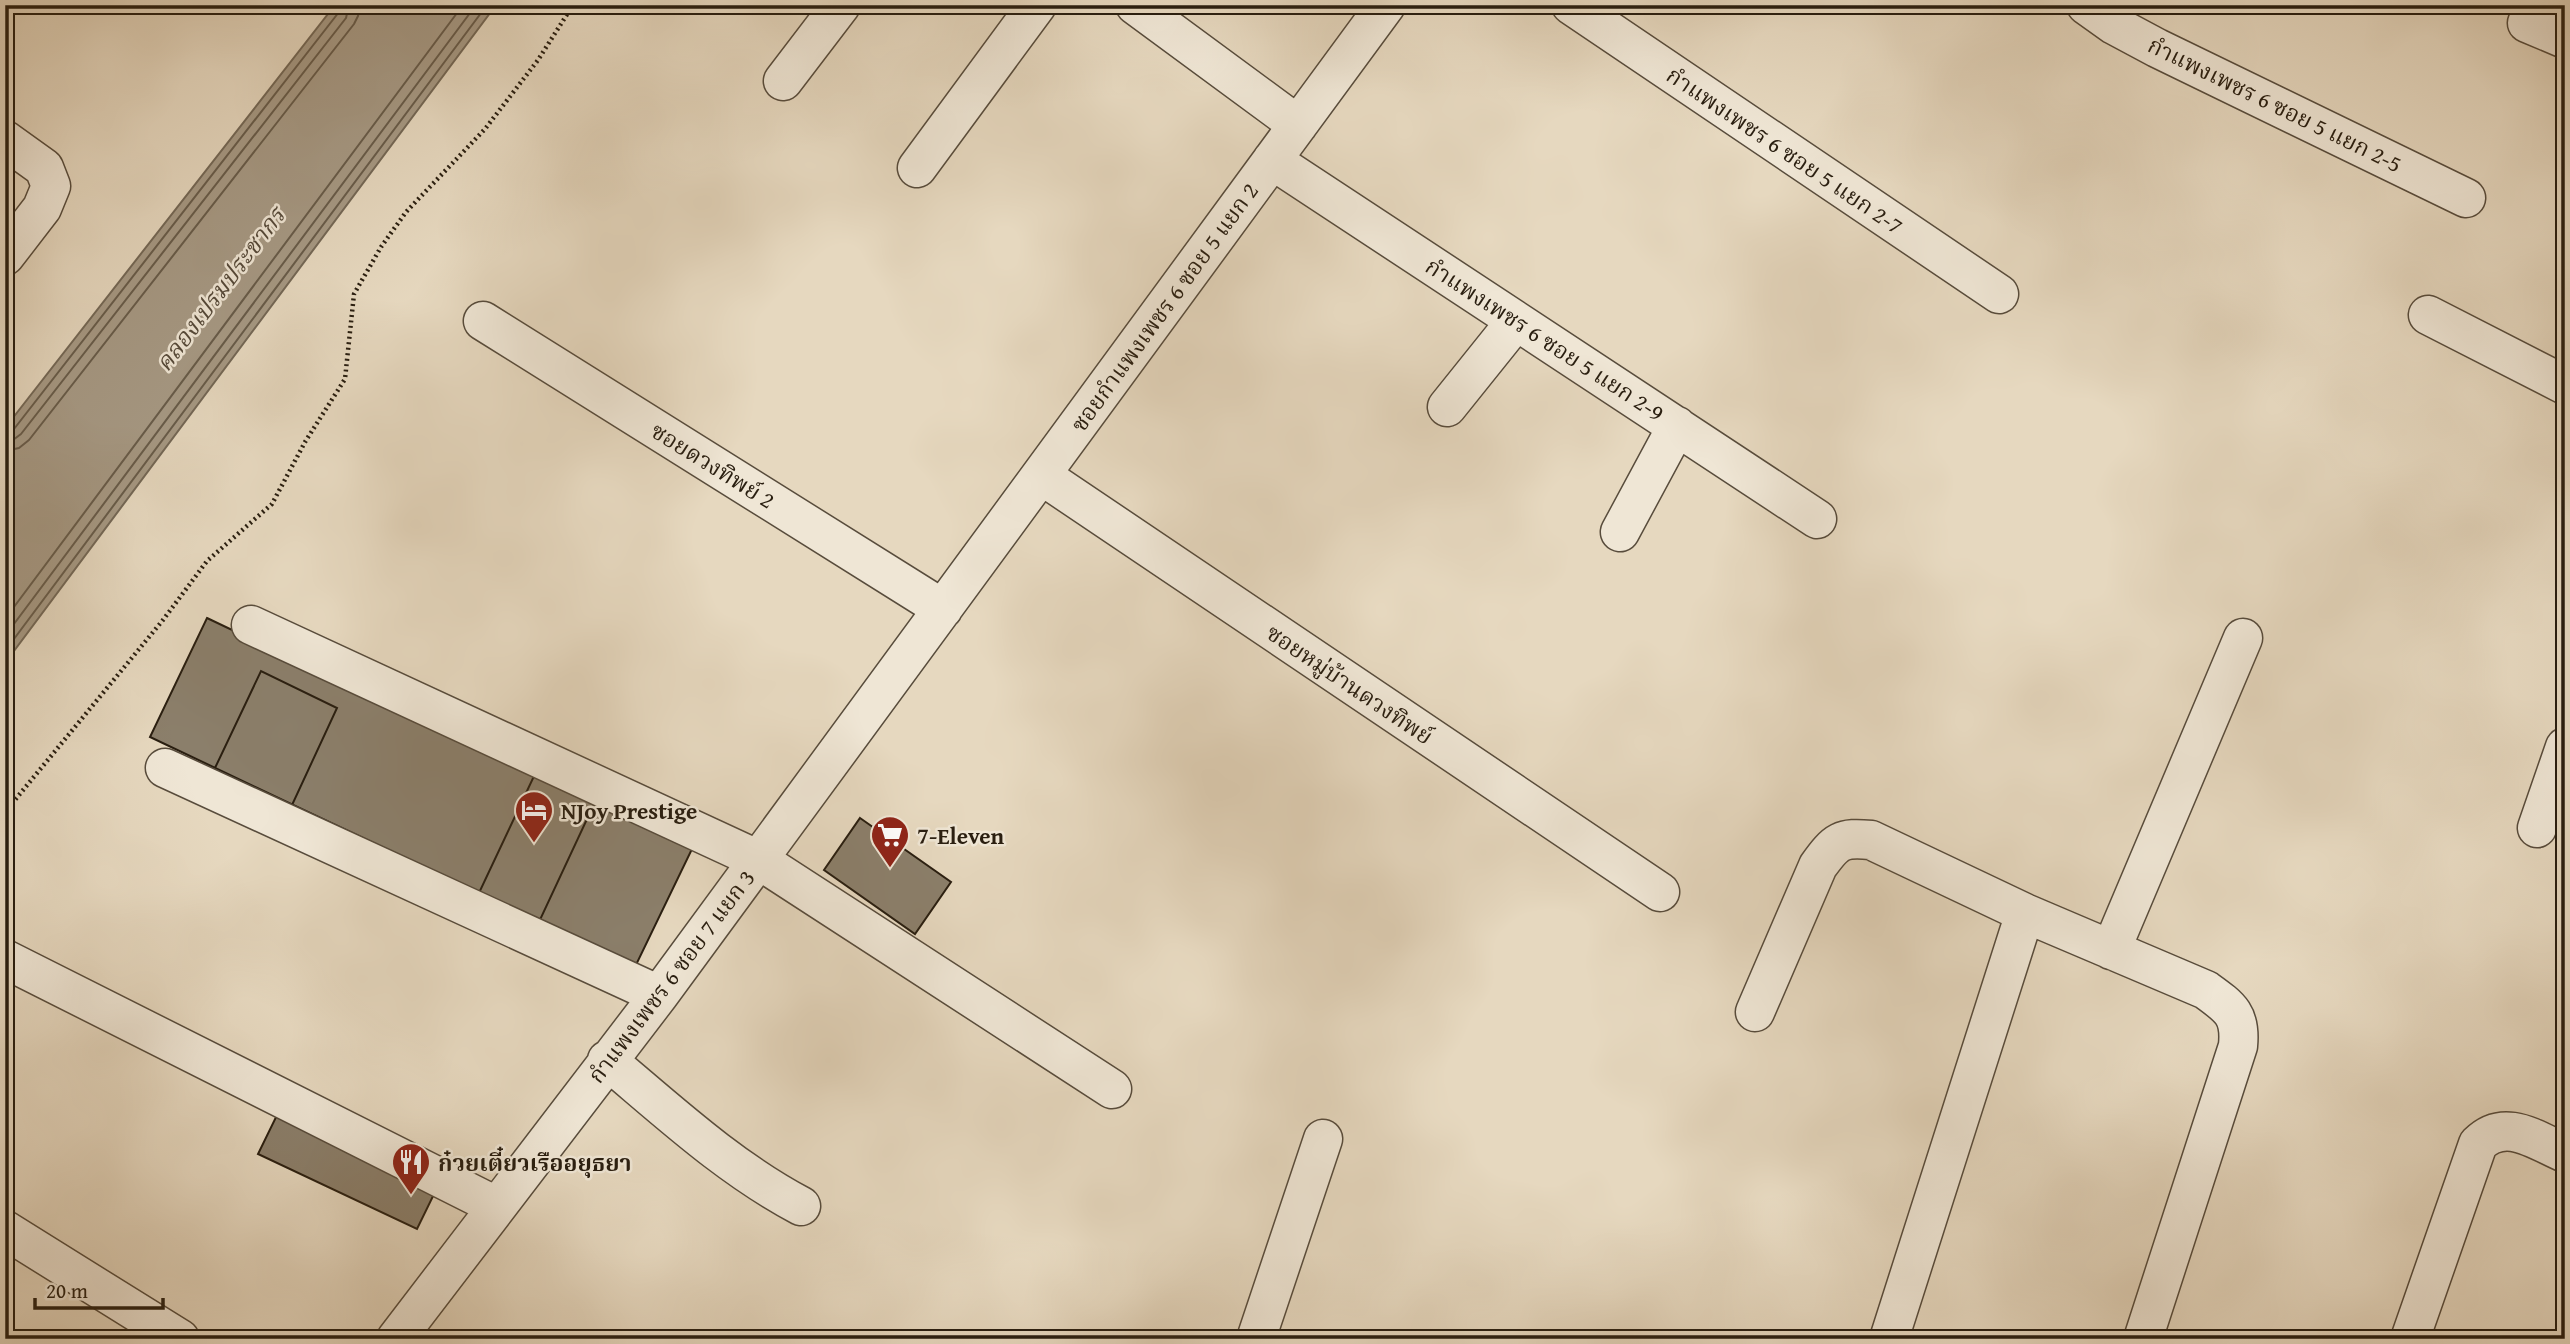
<svg xmlns="http://www.w3.org/2000/svg" width="2570" height="1344" viewBox="0 0 2570 1344" font-family="'Gentium Book Plus','Noto Serif Thai',serif">
	<style>
		.water { fill: #a69984; stroke: #746856; stroke-width: 2 }
		.lines { fill: none; stroke-linecap: round; stroke-linejoin: round }
		.shore { stroke: #685c4a; stroke-width: 2 }
		.building { fill: #8b7f6b; stroke: #291e10; stroke-width: 2 }
		.minor-casing { stroke: #584c3c; stroke-width: 41 }
		.path { stroke: #291e10; stroke-width: 4.5; stroke-dasharray: 2 3.5; stroke-linecap: butt }
		.minor { stroke: #efe6d5; stroke-width: 38 }
		.labels { text-anchor: middle; dominant-baseline: central; stroke-width: 5; stroke-linejoin: round; paint-order: stroke }
		.street-label { font-size: 23px; fill: #291e10; stroke: #efe6d5 }
		.poi-label { font-size: 23px; font-weight: bold; fill: #291e10; stroke: #efe6d5; text-anchor: start }
		.water-label { font-size: 24px; font-style: italic; fill: #554939; stroke: #efe6d5 }
	</style>
	<rect width="100%" height="100%" fill="#e6d8bf"/>
	<filter id="stains"><feTurbulence type="fractalNoise" baseFrequency=".00286" numOctaves="4"/><feColorMatrix values="0 0 0 0 .2 0 0 0 0 .09 0 0 0 0 .02 0 0 0 .5 -.17"/></filter>
	<radialGradient id="worn" r=".72"><stop offset=".6" stop-color="#630" stop-opacity="0"/><stop offset="1" stop-color="#630" stop-opacity=".3"/></radialGradient>
	<path class="water" d="M335 5H496L5 663V428Z"/>
	<g class="lines">
		<path class="shore" d="M5 432 14 429 339 12 340 5
			M5 441 13 440 21 434 346 18 349 5
			M5 451 19 448 29 440 354 24 358 16 360 5
			M5 619 463 5
			M5 636 476 5
			M5 651 487 5"/>
	</g>
	<path class="building" d="M207 618 692 849 635 967 150 737Z
		M207 618 595 802 539 922 150 737Z
		M207 618 535 774 479 893 292 805 337 708 261 671 215 768 150 737Z
		M860 818 951 882 915 934 824 870Z
		M278 1113 437 1188 417 1229 258 1154Z"/>
	<g class="lines">
		<defs>
			<path id="minor" d="M1135 5 1298 125
				M1571 5 1999 294
				M2086 5 2114 25 2157 48 2466 198
				M2527 23 2565 39
				M783 81 841 5
				M5 140 44 168 51 186 42 208 5 256
				M1272 160 1817 519
				M917 168 1037 5
				M2428 315 2565 385
				M483 321 943 609
				M1447 407 1516 321
				M1041 475 1660 892
				M1620 532 1677 426
				M251 625 759 860 1112 1089
				M165 768 659 995
				M2537 828 2565 747
				M2111 950 2243 638
				M5 959 496 1206
				M1755 1012 1818 866C1836 841 1841 837 1871 840L2025 913 2206 990C2231 1008 2241 1015 2238 1046L2143 1339
				M607 1060C669 1112 729 1168 801 1206
				M5 1230 180 1339
				M396 1339 659 995 1386 5
				M1256 1339 1323 1139
				M1889 1339 2025 913
				M2410 1339 2478 1144C2505 1117 2535 1140 2565 1153"/>
		</defs>
		<use href="#minor" class="minor-casing"/>
		<path class="path" d="M5 812 163 620 207 561 272 504 305 442 345 379 354 294 381 247 406 212 485 129 538 60 573 5"/>
		<use href="#minor" class="minor"/>
	</g>
	<defs>
		<symbol id="hotel-pin" viewBox="-11 -11 22 30"><path d="M0 17L-7.5 6A9.5 9.5 0 1 1 7.5 6Z" fill="#8f2418" stroke="#efe6d5"/><path d="M-6-4.5h1.5V1H6V5H4.5V3h-9V5H-6ZM-4 0a1.8 1.8 0 1 1 3.6 0ZM.5 0V-2.5h3Q6-2.5 6 0Z" fill="#fff"/></symbol>
		<symbol id="supermarket-pin" viewBox="-11 -11 22 30"><path d="M0 17L-7.5 6A9.5 9.5 0 1 1 7.5 6Z" fill="#8f2418" stroke="#efe6d5"/><path d="M-6-5.5h2.5l.6 2H6L4.5 2H-2.5L-4.4-4H-6ZM-1.5 3.2a1.3 1.3 0 1 0 .1 0ZM3 3.2a1.3 1.3 0 1 0 .1 0Z" fill="#fff"/></symbol>
		<symbol id="restaurant-pin" viewBox="-11 -11 22 30"><path d="M0 17L-7.5 6A9.5 9.5 0 1 1 7.5 6Z" fill="#8f2418" stroke="#efe6d5"/><path d="M-5-6h1v4h1v-4h1v4h1v-4h1v5L-1.5 .5V6h-2V.5L-5-1ZM5-6V6H3V1.5H1.5Q1.5-4 5-6Z" fill="#fff"/></symbol>
	</defs>
	<g fill-rule="evenodd">
		<use href="#hotel-pin" x="512" y="788" width="44" height="60"/>
		<use href="#supermarket-pin" x="868" y="813" width="44" height="60"/>
		<use href="#restaurant-pin" x="389" y="1140" width="44" height="60"/>
	</g>
	<g class="labels">
		<g class="street-label">
			<text transform="translate(2275 104) rotate(26)">กำแพงเพชร 6 ซอย 5 แยก 2-5</text>
			<text transform="translate(1785 150) rotate(34)">กำแพงเพชร 6 ซอย 5 แยก 2-7</text>
			<text transform="translate(1164 307) rotate(-54)">ซอยกำแพงเพชร 6 ซอย 5 แยก 2</text>
			<text transform="translate(1545 339) rotate(33)">กำแพงเพชร 6 ซอย 5 แยก 2-9</text>
			<text transform="translate(713 465) rotate(32)">ซอยดวงทิพย์ 2</text>
			<text transform="translate(1350 684) rotate(34)">ซอยหมู่บ้านดวงทิพย์</text>
			<text transform="translate(671 976) rotate(-53)">กำแพงเพชร 6 ซอย 7 แยก 3</text>
		</g>
		<g class="poi-label">
			<text x="561" y="810">NJoy Prestige</text>
			<text x="917" y="835">7-Eleven</text>
			<text x="438" y="1162">ก๋วยเตี๋ยวเรืออยุธยา</text>
		</g>
		<g class="water-label">
			<text transform="translate(220 289) rotate(-53)">คลองเปรมประชากร</text>
		</g>
	</g>
	<rect width="2570" height="1344" fill="none" stroke="#e6d8bf" stroke-width="28"/>
	<rect x="7" y="7" width="2556" height="1330" fill="none" stroke="#291e10" stroke-width="3.5"/>
	<rect x="14" y="14" width="2542" height="1316" fill="none" stroke="#291e10" stroke-width="2"/>
	<path d="M35 1298v10h128v-10" fill="none" stroke="#291e10" stroke-width="3.5"/>
	<text x="46" y="1298" font-size="21" fill="#291e10" stroke="#efe6d5" stroke-width="5" paint-order="stroke">20 m</text>
	<rect width="100%" height="100%" filter="url(#stains)"/>
	<rect width="100%" height="100%" fill="url(#worn)"/>
</svg>
